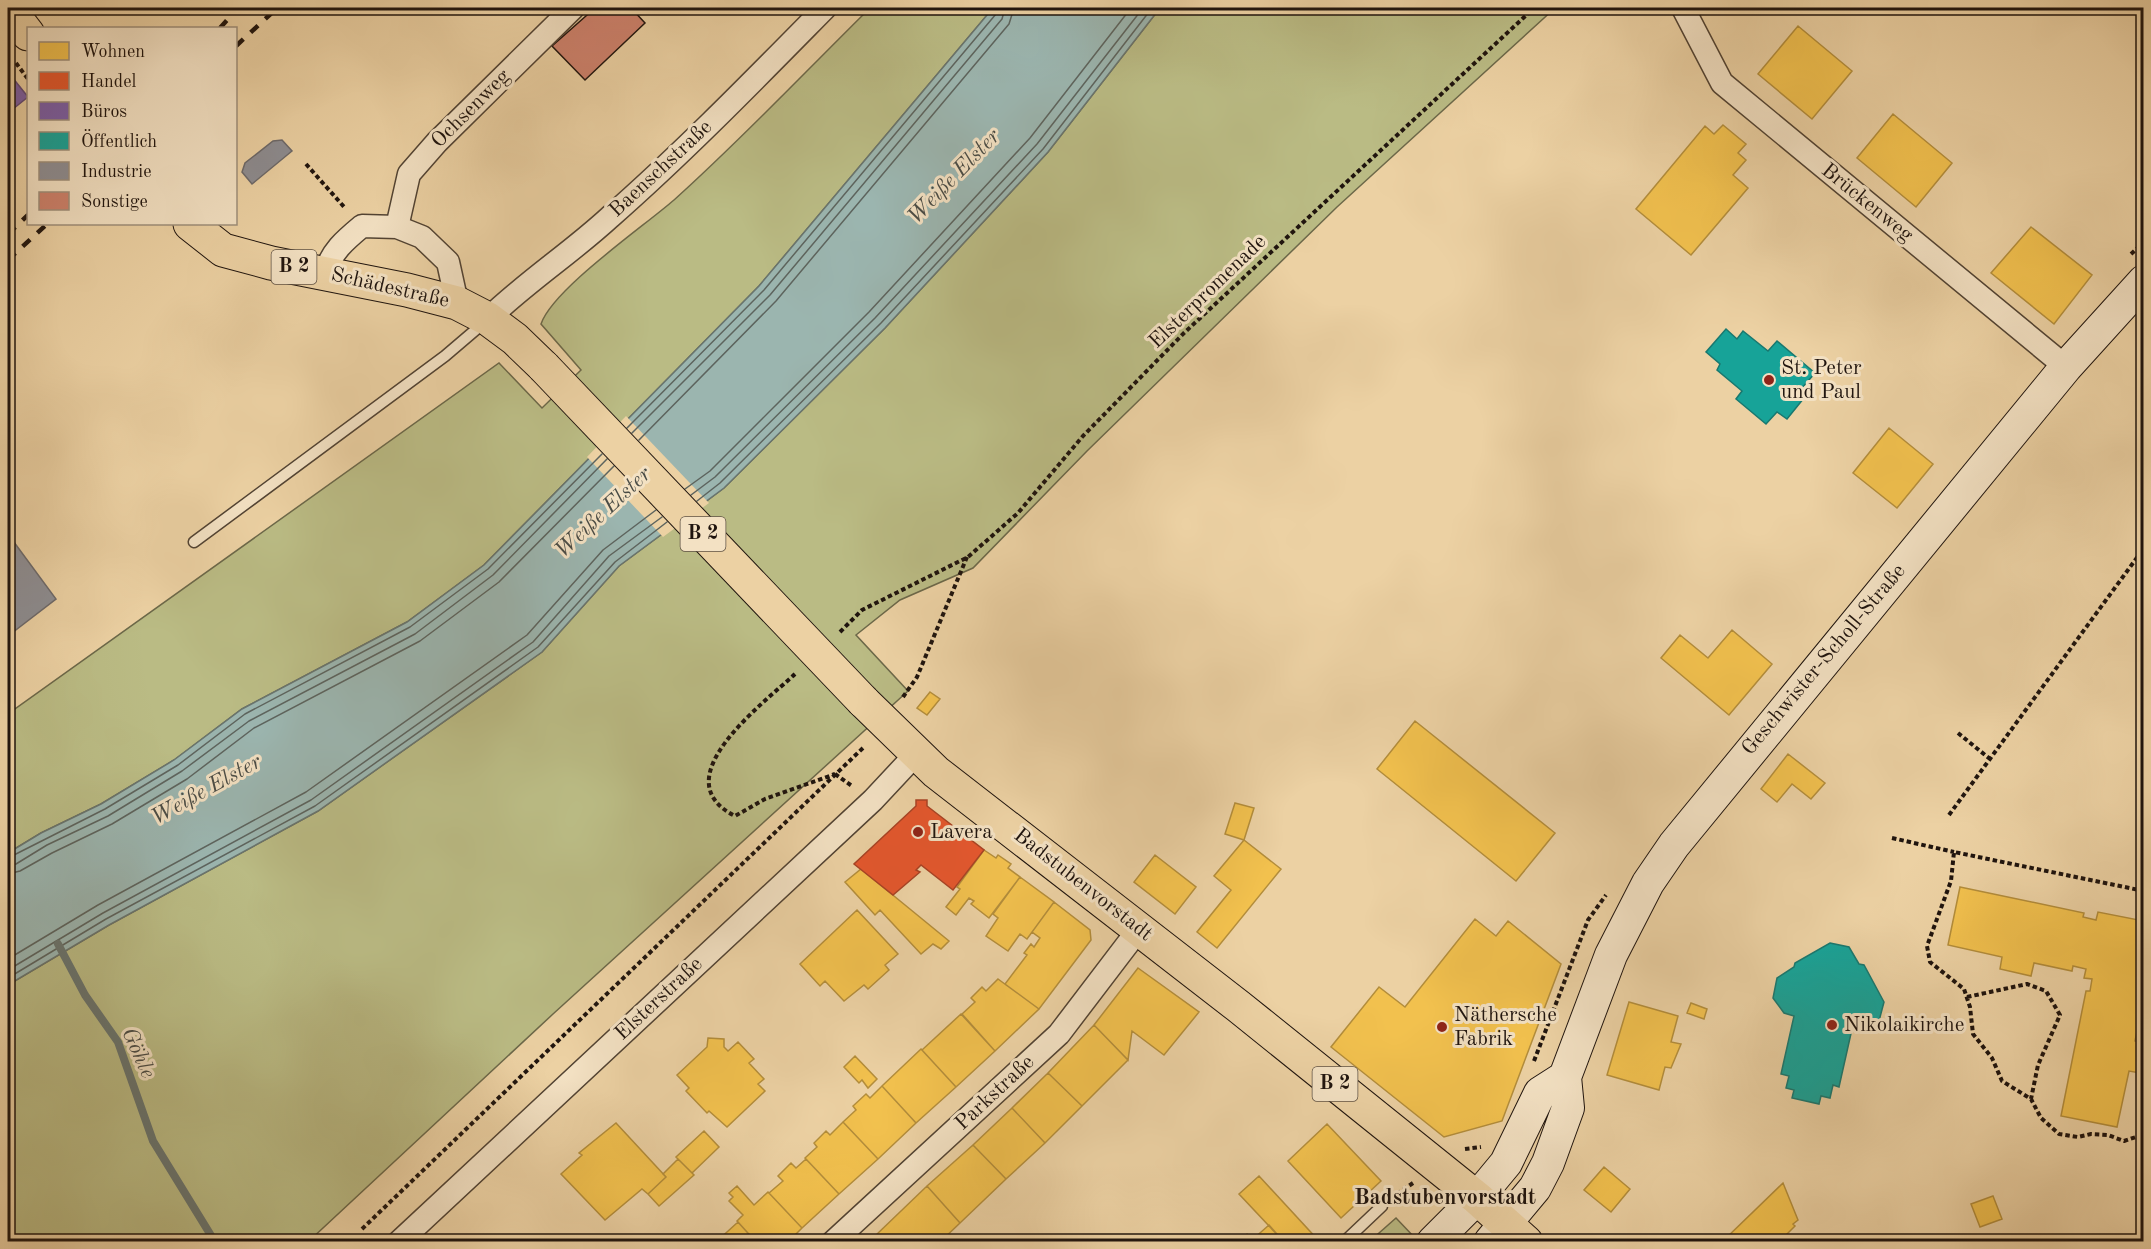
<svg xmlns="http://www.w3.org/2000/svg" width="2151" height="1249" viewBox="0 0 2151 1249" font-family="'Old Standard TT',serif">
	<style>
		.green { fill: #babb84; stroke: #6c6849; stroke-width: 1.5 }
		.water { fill: #9bb5af; stroke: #69756f; stroke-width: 1.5 }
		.pier { fill: #ecd1a3 }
		.homes { fill: #f2c14e; stroke: #b38d3b; stroke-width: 1.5 }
		.shops { fill: #e4572e; stroke: #a94324; stroke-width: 1.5 }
		.offices { fill: #7b5ea7; stroke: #5f4879; stroke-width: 1.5 }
		.public { fill: #17a398; stroke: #19786f; stroke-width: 1.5 }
		.industry { fill: #8d8d92; stroke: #6c696a; stroke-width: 1.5 }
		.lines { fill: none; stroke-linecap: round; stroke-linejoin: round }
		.shore { stroke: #5d645e; stroke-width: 1.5 }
		.stream { stroke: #69756f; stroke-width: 8 }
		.building { fill: #cd816c; stroke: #1f140e; stroke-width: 1.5 }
		.lane-casing { stroke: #524333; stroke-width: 13 }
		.street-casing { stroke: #524333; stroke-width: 25 }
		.secondary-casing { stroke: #1f140e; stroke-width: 34 }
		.primary-casing { stroke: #1f140e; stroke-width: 35 }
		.path { stroke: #1f140e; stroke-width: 4; stroke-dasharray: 4.5 3; stroke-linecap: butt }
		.lane { stroke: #f3e1c3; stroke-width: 10 }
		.street { stroke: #f3e1c3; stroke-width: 22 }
		.secondary { stroke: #f3e1c3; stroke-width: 32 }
		.primary { stroke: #ecd1a3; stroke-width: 33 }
		.rail { stroke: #1f140e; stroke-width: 4.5; stroke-dasharray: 10 10; stroke-linecap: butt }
		.primary-bridge-casing { stroke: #1f140e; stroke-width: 35; stroke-linecap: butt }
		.primary-bridge { stroke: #ecd1a3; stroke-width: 33 }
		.poi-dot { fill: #8f2418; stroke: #f3e1c3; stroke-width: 2 }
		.labels { text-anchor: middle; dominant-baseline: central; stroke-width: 6; stroke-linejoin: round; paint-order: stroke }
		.shield { fill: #f3e1c3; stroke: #5f5244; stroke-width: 1.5 }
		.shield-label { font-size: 20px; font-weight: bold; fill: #1f140e }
		.street-label { font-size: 21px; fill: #1f140e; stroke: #f3e1c3 }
		.poi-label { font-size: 21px; fill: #1f140e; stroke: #f3e1c3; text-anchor: start }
		.water-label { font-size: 22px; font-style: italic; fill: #4a4c46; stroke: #f3e1c3 }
		.neighbourhood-label { font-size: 22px; font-weight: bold; fill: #1f140e; stroke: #f3e1c3 }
	</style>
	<rect width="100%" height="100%" fill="#ecd1a3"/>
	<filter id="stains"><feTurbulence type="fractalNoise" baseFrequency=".00333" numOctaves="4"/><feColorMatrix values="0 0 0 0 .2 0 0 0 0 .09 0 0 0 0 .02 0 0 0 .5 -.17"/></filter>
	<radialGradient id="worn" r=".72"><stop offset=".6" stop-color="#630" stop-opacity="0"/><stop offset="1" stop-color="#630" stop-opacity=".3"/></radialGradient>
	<path class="green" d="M870 8H993L759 286 484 565 407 622 242 709 174 760 101 804 41 833 8 853V714L499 363 542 408 581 370 541 324C553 289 643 227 674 200 742 139 805 72 870 8Z
		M1160 8H1555L1337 207 1087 451 973 568 900 600 856 635 908 691 553 1014 309 1241 8 1242V985L109 925 318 811 542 652 619 566 724 488 885 328 1048 152Z
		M1396 1218 1416 1239 1414 1241H1370Z"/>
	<path class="water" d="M993 8H1160L1048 152 885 328 724 488 619 566 542 652 318 811 109 925 8 985V853L41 833 101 804 174 760 242 709 407 622 484 565 759 286Z"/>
	<path class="pier" d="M626 416 709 503 663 537 587 457Z"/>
	<path class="homes" d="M1798 26 1852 71 1812 119 1758 74Z
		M1893 114 1952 163 1916 207 1857 158Z
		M1723 125 1746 144 1738 153 1746 160 1733 175 1748 188 1691 255 1636 209 1705 126 1714 134Z
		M2031 227 2092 275 2054 324 1991 273Z
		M1889 428 1933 464 1897 508 1853 473Z
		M1732 630 1772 664 1729 715 1661 658 1680 635 1708 658Z
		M930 692 940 699 927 715 917 708Z
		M1415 721 1555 833 1516 881 1377 769Z
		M1788 754 1825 783 1811 799 1792 784 1777 802 1761 789Z
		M1235 803 1254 808 1244 840 1225 834Z
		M1244 840 1281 869 1217 948 1197 932 1231 890 1214 876Z
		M984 850 996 858 998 855 1011 864 1008 868 1020 877 989 918 971 904 974 901 969 898 956 915 946 907 960 889 957 887Z
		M1155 855 1196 887 1175 914 1134 882Z
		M861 869 949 941 941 949 933 944 921 954 880 910 875 915 845 882Z
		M1020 877 1054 902 1027 939 1020 934 1008 951 986 936 998 918 993 914Z
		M1960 887 2084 913 2083 917 2096 920 2098 912 2144 921V990L2140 1001 2143 1002 2135 1041 2144 1043V1056L2140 1073 2129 1071 2117 1127 2061 1116 2086 991H2090L2092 979 2084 978 2086 969 2073 966 2072 971 2034 963 2031 976 2000 969 2002 957 1948 945Z
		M1054 902 1090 930 1091 940 1039 1009 1005 984 1027 955 1024 953 1031 944 1034 947 1040 938 1032 932Z
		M857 910 898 954 885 965 889 970 868 989 864 985 844 1001 825 981 820 986 800 964Z
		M1475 919 1496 936 1508 921 1561 964 1502 1121 1444 1137 1331 1047 1379 987 1405 1007Z
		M1138 968 1199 1012 1164 1055 1132 1031 1128 1060 1094 1025Z
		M998 979 1039 1009 995 1051 962 1014 975 1002 971 998 982 987 986 991Z
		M1629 1002 1678 1016 1671 1042 1681 1044 1671 1068 1665 1067 1659 1090 1607 1075Z
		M1691 1003 1707 1009 1704 1019 1687 1013Z
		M961 1014 995 1051 956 1087 922 1050Z
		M1094 1025 1128 1060 1082 1106 1048 1073Z
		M708 1038 724 1039V1047L728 1051 738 1042 754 1059 749 1063 764 1079 758 1084 765 1091 727 1127 709 1111 707 1113 686 1091 689 1088 677 1075 707 1047Z
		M921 1049 956 1087 916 1123 882 1086Z
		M855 1056 877 1079 868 1088 862 1080 859 1083 844 1067Z
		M1048 1073 1082 1106 1045 1143 1012 1108Z
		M882 1086 916 1123 878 1159 843 1122 856 1110 853 1106 866 1094 870 1098Z
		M1012 1108 1045 1143 1006 1179 973 1145Z
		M843 1122 878 1159 839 1194 805 1158 817 1147 814 1143 826 1131 830 1135Z
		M616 1123 666 1177 648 1194 642 1189 605 1220 561 1174 582 1155 579 1153Z
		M1327 1124 1381 1181 1341 1218 1288 1161Z
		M704 1131 719 1147 692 1173 676 1157Z
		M973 1145 1006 1179 960 1223 927 1186Z
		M678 1159 694 1175 659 1206 648 1194 666 1177 663 1174Z
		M806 1159 839 1194 802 1228 769 1193 783 1181 778 1176 791 1163 796 1168Z
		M1604 1167 1630 1189 1611 1212 1584 1190Z
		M1259 1176 1318 1240 1317 1242H1284L1239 1194Z
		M1783 1183 1798 1220 1793 1224 1795 1226 1779 1242H1722Z
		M737 1186 754 1205 768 1192 802 1228 788 1242H756L737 1221 743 1215 729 1201 733 1197 729 1193Z
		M927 1186 960 1223 940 1242H882L876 1235Z
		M1993 1196 2002 1219 1980 1227 1971 1204Z
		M738 1222 756 1242H716Z
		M1269 1225 1284 1242H1239L1247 1234 1252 1240Z"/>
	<path class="shops" d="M916 800H927V806L984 850 953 890 921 865 916 870 920 872 893 895 854 864 916 806Z"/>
	<path class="offices" d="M8 72 28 97 8 113Z"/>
	<path class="public" d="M1726 329 1737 339 1743 331 1768 351 1777 341 1815 373 1802 388 1808 393 1787 419 1777 412 1766 424 1736 399 1742 391 1717 370 1720 364 1706 352Z
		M1830 943 1849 947 1859 964 1864 965 1884 1002 1879 1021 1862 1031 1852 1029 1839 1087 1833 1085 1830 1098 1821 1096 1819 1104 1792 1098 1794 1090 1786 1088 1789 1076 1781 1074 1794 1016 1784 1013 1773 998 1777 978 1794 967 1795 963Z"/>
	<path class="industry" d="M282 140 292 151 252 184 242 172 245 163 273 141Z
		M8 534 56 599 8 636Z"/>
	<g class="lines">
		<path class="shore" d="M627 428 764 290 996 14 998 8
			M632 433 770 295 1002 19 1005 8
			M639 440 776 301 1009 24 1014 8
			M685 489 710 471 869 312 1030 138 1131 8
			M691 495 715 477 875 318 1037 144 1143 8
			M697 501 720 483 881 323 1043 149 1152 8
			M8 858 105 809 178 765 245 714 410 627 488 569 602 454
			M8 865 16 864 47 845 108 816 182 771 249 721 415 634 493 575 607 459
			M8 874 20 871 52 853 112 824 187 779 254 728 420 641 499 582 614 466
			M8 959 98 905 306 792 527 635 603 550 656 510
			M8 970 103 913 311 800 533 642 609 556 662 517
			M8 978 106 919 315 806 538 647 615 562 667 522"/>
		<path class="stream" d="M58 944 85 995 118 1042 153 1141 215 1242"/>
	</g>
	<path class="building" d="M595 8H631L645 23 585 80 552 46Z"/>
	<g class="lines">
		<defs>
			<path id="lane" d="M194 542 445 356 486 321
				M1344 1242 1382 1206"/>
			<path id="street" d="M1683 8 1722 83 2066 367
				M397 227 409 174 437 142 573 8
				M325 273C332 251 344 241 362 226L397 227 422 237 448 262 457 303
				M488 319C526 282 571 253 610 217 685 151 755 79 825 8
				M399 1242 873 800 916 754
				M833 1242 1059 1034 1139 929"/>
			<path id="secondary" d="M1433 1242 1477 1198 1506 1163 1540 1093 1565 1077
				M1490 1242 1535 1188 1548 1163 1568 1108 1565 1077 1611 955 1648 883 1674 845 2066 367 2144 281"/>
			<path id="primary" d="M8 8 28 34
				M190 224 223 250 271 263 407 290 457 303 488 319 515 339 544 367
				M863 701 936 772 1238 1006 1477 1198 1526 1242"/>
		</defs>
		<use href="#lane" class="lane-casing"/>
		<use href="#street" class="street-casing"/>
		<use href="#secondary" class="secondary-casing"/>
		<use href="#primary" class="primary-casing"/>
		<path class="path" d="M16 63 28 79
			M306 164 345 208
			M2131 254 2144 242
			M840 632 862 610 968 557 1018 513 1083 436 1184 333 1534 8
			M795 674C764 703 661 779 735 816L765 799 835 774
			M903 697 917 677 967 557
			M1958 733 1990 759
			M835 774 852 786
			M1949 815 2144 548
			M1892 838 1954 852
			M2144 891 1954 852 1951 881 1927 946 1930 962 1964 989 1970 1007 1973 1034 1992 1058 2002 1081 2031 1099 2041 1118 2059 1134 2078 1137 2091 1134 2108 1135 2124 1141 2139 1136 2144 1131
			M1967 997 2027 984 2046 991 2060 1015 2038 1065 2031 1099
			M1534 1061 1588 920 1606 895
			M1465 1149 1481 1147
			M1397 1194 1413 1183
			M362 1229 865 746"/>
		<use href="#lane" class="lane"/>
		<use href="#street" class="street"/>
		<use href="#secondary" class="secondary"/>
		<use href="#primary" class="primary"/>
		<path class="rail" d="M220 28 238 8
			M236 46 277 8
			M8 234 28 215
			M8 260 47 224"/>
		<defs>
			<path id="primary-bridge" d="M544 367 863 701"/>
		</defs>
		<use href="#primary-bridge" class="primary-bridge-casing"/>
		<use href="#primary-bridge" class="primary-bridge"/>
	</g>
	<g class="poi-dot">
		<circle cx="1769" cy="380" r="6"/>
		<circle cx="918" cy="832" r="6"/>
		<circle cx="1832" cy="1025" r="6"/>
		<circle cx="1442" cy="1027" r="6"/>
	</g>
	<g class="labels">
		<g class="shield">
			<rect x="271.5" y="250" width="45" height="34" rx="4.5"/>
			<rect x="680.5" y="517" width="45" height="34" rx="4.5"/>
			<rect x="1312.5" y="1067" width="45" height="34" rx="4.5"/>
		</g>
		<g class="shield-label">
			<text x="294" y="267">B 2</text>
			<text x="703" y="534">B 2</text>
			<text x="1335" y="1084">B 2</text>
		</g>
		<g class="street-label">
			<text transform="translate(471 109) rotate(-45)">Ochsenweg</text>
			<text transform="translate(661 169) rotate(-43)">Baenschstraße</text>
			<text transform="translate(1867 203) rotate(39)">Brückenweg</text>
			<text transform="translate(390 288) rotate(13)">Schädestraße</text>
			<text transform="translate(1208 292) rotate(-44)">Elsterpromenade</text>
			<text transform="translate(1824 660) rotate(-50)">Geschwister-Scholl-Straße</text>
			<text transform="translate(1083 885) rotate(38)">Badstubenvorstadt</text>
			<text transform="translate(659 999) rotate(-43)">Elsterstraße</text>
			<text transform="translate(995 1093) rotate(-43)">Parkstraße</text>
		</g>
		<g class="poi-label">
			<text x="1781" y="368">St. Peter<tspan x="1781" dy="24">und Paul</tspan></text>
			<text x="930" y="832">Lavera</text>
			<text x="1454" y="1015">Näthersche<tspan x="1454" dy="24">Fabrik</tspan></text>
			<text x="1844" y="1025">Nikolaikirche</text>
		</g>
		<g class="water-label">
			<text transform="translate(954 177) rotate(-46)">Weiße Elster</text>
			<text transform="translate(603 513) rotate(-43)">Weiße Elster</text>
			<text transform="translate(206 790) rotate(-29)">Weiße Elster</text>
			<text transform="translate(138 1053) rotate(66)">Göhle</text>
		</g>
		<g class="neighbourhood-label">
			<text x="1445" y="1198">Badstubenvorstadt</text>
		</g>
	</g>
	<rect width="2151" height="1249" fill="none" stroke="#ecd1a3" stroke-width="30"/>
	<rect x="9" y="9" width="2133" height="1231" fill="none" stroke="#1f140e" stroke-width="3"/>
	<rect x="15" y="15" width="2121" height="1219" fill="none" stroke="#1f140e" stroke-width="1.5"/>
	<rect x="27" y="27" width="210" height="198" fill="#f3e1c3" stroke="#9e8f7b" stroke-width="1.5"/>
	<rect x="39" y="42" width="30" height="18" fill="#f2c14e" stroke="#9e8f7b" stroke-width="1.5"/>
	<text x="81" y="57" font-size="18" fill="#1f140e">Wohnen</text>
	<rect x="39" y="72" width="30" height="18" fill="#e4572e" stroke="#9e8f7b" stroke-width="1.5"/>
	<text x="81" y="87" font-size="18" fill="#1f140e">Handel</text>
	<rect x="39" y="102" width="30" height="18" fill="#7b5ea7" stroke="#9e8f7b" stroke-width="1.5"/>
	<text x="81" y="117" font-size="18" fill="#1f140e">Büros</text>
	<rect x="39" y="132" width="30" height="18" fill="#17a398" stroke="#9e8f7b" stroke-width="1.5"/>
	<text x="81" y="147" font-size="18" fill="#1f140e">Öffentlich</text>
	<rect x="39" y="162" width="30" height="18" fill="#8d8d92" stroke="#9e8f7b" stroke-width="1.5"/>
	<text x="81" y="177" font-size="18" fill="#1f140e">Industrie</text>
	<rect x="39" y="192" width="30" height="18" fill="#cd816c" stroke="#9e8f7b" stroke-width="1.5"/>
	<text x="81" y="207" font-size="18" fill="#1f140e">Sonstige</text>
	<rect width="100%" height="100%" filter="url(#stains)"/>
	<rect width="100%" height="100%" fill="url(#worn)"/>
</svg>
